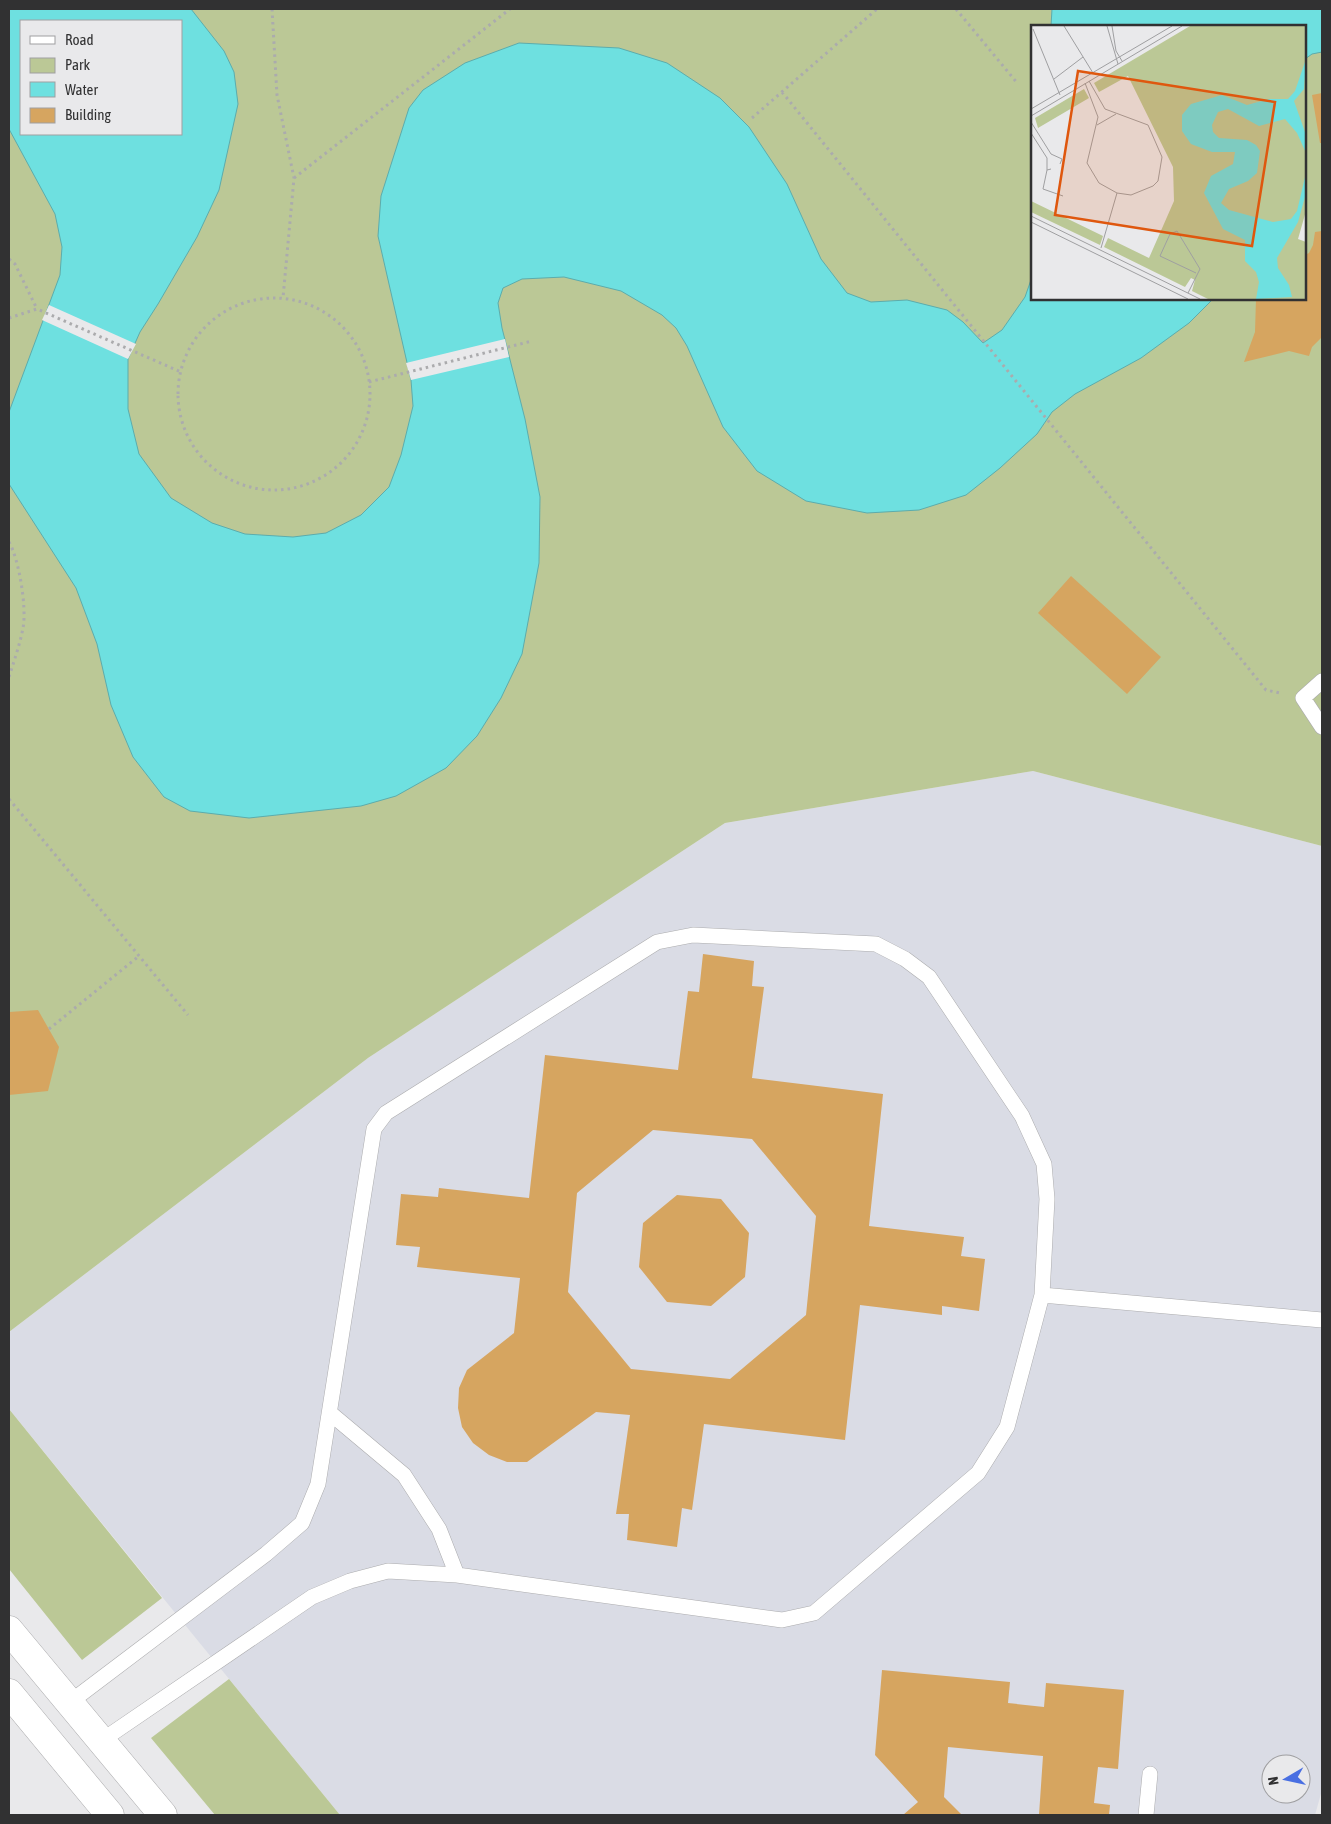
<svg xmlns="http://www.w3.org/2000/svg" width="1331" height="1824" viewBox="0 0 1331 1824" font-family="'Asap Condensed',sans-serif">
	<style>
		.built { fill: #dadce5; fill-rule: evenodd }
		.green { fill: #bbc896; fill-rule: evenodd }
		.water { fill: #6ee0e0; stroke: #5cacac; fill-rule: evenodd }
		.pier { fill: #e9e9eb }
		.building { fill: #d6a560; fill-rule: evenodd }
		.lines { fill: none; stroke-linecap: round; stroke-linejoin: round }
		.lane-casing { stroke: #acacae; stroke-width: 16 }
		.secondary-casing { stroke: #acacae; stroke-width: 29 }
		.path { stroke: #ababad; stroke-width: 3; stroke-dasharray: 2.5 4; stroke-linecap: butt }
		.lane { stroke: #fff; stroke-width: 15 }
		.secondary { stroke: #fff; stroke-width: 28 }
		.inset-road { fill: none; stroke: #9f9fa1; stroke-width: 1 }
		.view { fill: #df570e; fill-opacity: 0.15; stroke: #df570e; stroke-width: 2.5 }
		.inset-edge { fill: none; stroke: #313132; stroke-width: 2.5 }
	</style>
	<rect width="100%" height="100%" fill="#e9e9eb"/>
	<path class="built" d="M1033 771 1322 846V1790L1315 1815H340L9 1409V1332L368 1058 725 823ZM1271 1764H1301V1794H1271Z"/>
	<path class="green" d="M9 9H1322V846L1033 771 725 823 368 1058 9 1332ZM21 21H181V134H21ZM1032 26H1305V299H1032Z
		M9 1409 162 1598 82 1660 9 1569Z
		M229 1679 340 1815H215L151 1738Z"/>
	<path class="water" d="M9 9H191L224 51 234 72 238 104 219 190 197 237 158 304 140 332 128 359V409L139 454 171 498 212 523 245 534 293 537 326 533 361 515 389 487 401 455 413 406 411 380 378 236 381 196 409 108 423 90 465 63 519 43 619 48 667 63 720 98 749 127 787 184 821 259 847 293 871 302 907 300 947 310 963 322 983 343 1002 330 1025 297 1032 277V299H1213L1189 323 1141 358 1075 394 1052 412 1037 434 1000 468 966 495 919 510 867 513 806 501 757 471 723 427 687 346 676 328 662 315 621 291 564 277 522 279 503 288 498 303 502 328 525 419 540 497 539 563 522 654 501 698 477 736 446 768 396 796 361 806 249 818 190 811 164 797 133 757 111 705 97 644 76 588 9 484V412L60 275 62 247 55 214 9 129ZM21 21H181V134H21Z
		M1052 9H1322V52L1312 54 1305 59V26H1051Z"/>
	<path class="pier" d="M49 305 136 344 128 359 42 320Z
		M505 339 509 357 411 380 406 363Z"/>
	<path class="building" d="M1322 93V143H1320L1312 95Z
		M1322 231V337L1312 347 1309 356 1289 351 1244 362 1255 332 1256 299H1305V255L1309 253 1313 245 1315 232Z
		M1071 576 1161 657 1127 694 1038 613Z
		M703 954 754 961 752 986 764 987 752 1078 883 1094 869 1226 964 1237 961 1256 985 1259 979 1311 942 1306V1315L860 1305 845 1440 704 1424 692 1510 682 1508 677 1547 627 1540 629 1514H616L630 1415 596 1412 527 1462H507L489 1455 473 1443 462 1427 458 1408 459 1388 467 1370 514 1333 520 1278 417 1267 420 1247 396 1245 401 1194 438 1197 439 1188 529 1198 545 1055 678 1070 688 991 699 992ZM653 1130 752 1139 816 1216 806 1315 730 1379 631 1369 568 1292 577 1193Z
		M38 1010 59 1047 48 1091 9 1095V1012Z
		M677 1195 721 1199 749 1233 745 1277 711 1306 667 1302 639 1267 643 1223Z
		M882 1670 1010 1682 1008 1703 1044 1707 1046 1683 1124 1690 1118 1769 1098 1767 1094 1803 1110 1805 1109 1815H1039L1043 1756 948 1747 944 1797 962 1815H903L918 1802 875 1755Z"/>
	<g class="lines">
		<defs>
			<path id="lane" d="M1322 681 1303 698 1322 727
				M1042 1295 1322 1320
				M330 1413 404 1475 439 1529 457 1575
				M69 1703 266 1554 302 1523 318 1484 374 1129 386 1113 657 942 693 935 876 944 905 959 929 977 1022 1116 1044 1164 1047 1199 1042 1295 1007 1427 978 1473 814 1613 782 1620 457 1575 388 1571 350 1581 312 1597 101 1741
				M1146 1815 1150 1774"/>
			<path id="secondary" d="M9 1630 163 1815
				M9 1693 110 1815"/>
		</defs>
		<use href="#lane" class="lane-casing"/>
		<use href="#secondary" class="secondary-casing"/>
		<path class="path" d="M272 9 277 95 294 178 283 298
			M956 9 1018 84
			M782 92 1266 690 1280 693
			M752 118 877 9
			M294 178 510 9
			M9 259 15 264 37 309
			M178 394a96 96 0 1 1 192 0a96 96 0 1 1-192 0Z
			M9 318 37 309 181 372
			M369 382 532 341
			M9 542C19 559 27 608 23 628 20 644 14 661 9 677
			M9 799 188 1015
			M49 1029 139 956"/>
		<use href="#lane" class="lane"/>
		<use href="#secondary" class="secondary"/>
	</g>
	<g transform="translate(1031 25)">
		<rect width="275" height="275" fill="#e9e9eb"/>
		<path d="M159 1H275V186L267 214 275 217V274H177L161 266 164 255 160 253 154 262 73 222 77 213 118 233 143 176 142 142 97 51 68 67 63 58ZM53 64 58 73 7 103 4 93ZM0 176 72 211 69 220 0 187Z" fill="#bbc896"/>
		<path d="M275 34 273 64 263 76 275 110V128L266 108 254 94 228 101 197 84 187 87 181 100 182 107 188 113 216 115 225 120 229 126 226 148 217 156 198 164 190 178 198 185 242 197 260 194 266 186 275 148V168L267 197 246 233 247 243 258 260 261 272 225 274 228 257 225 247 214 236V215L192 204 173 168 180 151 202 139 204 127H181L160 119 151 106V90L160 79 191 70 216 80 238 74H257L264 66Z" fill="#6ee0e0"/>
		<path class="inset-road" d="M33 1 62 48M76 1 87 39M81 1 85 26 91 36M2 4 29 70M23 54 52 32M54 58 67 92 56 138 68 158 86 168 100 170 122 161 127 156 131 132 117 100 74 84 58 56M0 84 141 1M0 91 151 1M0 97 20 129 31 134 29 139M66 100 85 89M0 108 16 133V145L20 144M16 145 12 164 32 171M0 191 169 274M0 197 157 274M70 223 86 168M157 268 169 244 146 206 139 209 129 231 165 248"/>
		<path class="view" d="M47 46 244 77 221 221 24 190Z"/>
		<rect width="275" height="275" class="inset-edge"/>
	</g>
	<rect width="1331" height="1824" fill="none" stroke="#313132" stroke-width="20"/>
	<rect x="20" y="20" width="162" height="115" fill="#e9e9eb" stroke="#9f9fa1"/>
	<rect x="30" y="36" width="25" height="8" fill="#ffffff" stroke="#9f9fa1"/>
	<text x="65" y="45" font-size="15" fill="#313132">Road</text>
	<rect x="30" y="58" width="25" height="15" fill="#bbc896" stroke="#9f9fa1"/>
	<text x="65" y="70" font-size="15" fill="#313132">Park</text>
	<rect x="30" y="82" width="25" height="15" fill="#6ee0e0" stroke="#9f9fa1"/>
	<text x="65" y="95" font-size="15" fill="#313132">Water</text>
	<rect x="30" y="108" width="25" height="15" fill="#d6a560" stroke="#9f9fa1"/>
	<text x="65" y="120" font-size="15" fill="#313132">Building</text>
	<g transform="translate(1286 1779) rotate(261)"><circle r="24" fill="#e9e9eb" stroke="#9f9fa1"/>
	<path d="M0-4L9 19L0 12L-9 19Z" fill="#496fe2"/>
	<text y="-8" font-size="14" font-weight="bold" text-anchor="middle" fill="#313132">N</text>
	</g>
</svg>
